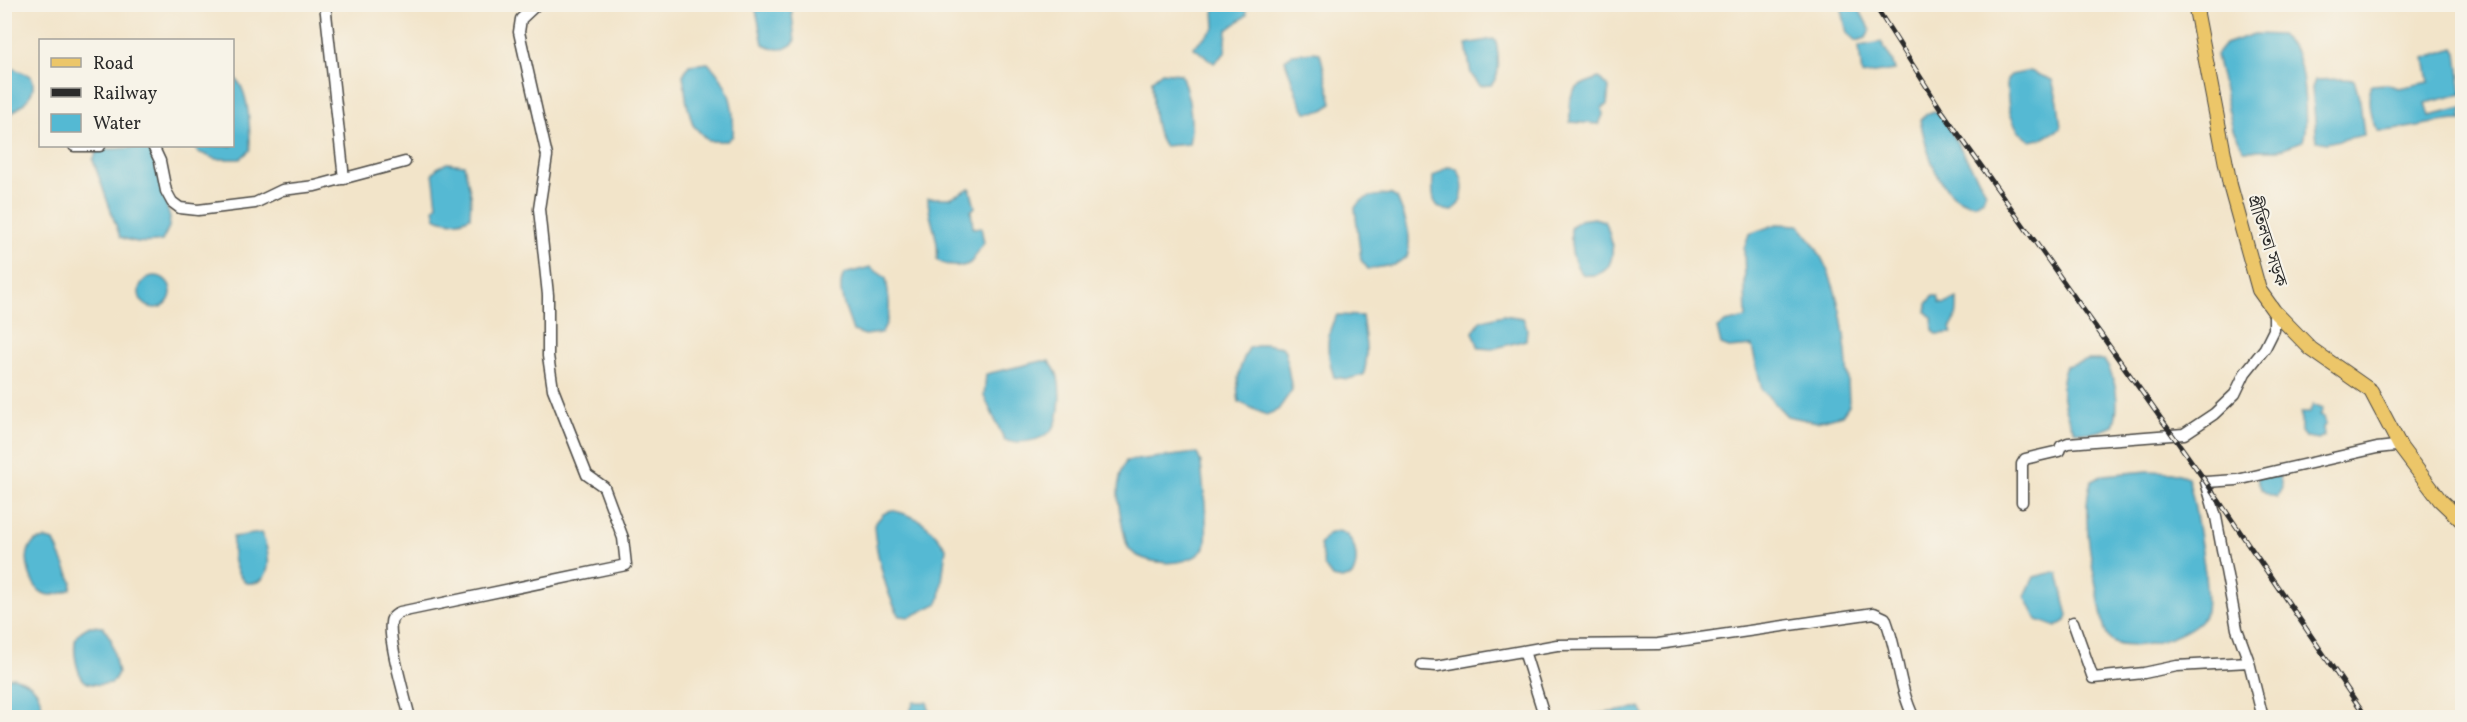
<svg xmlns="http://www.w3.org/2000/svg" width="2467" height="722" viewBox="0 0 2467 722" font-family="Vollkorn,'Noto Serif Bengali',serif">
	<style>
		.water { fill: #54b9d3; stroke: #40727f; stroke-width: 1.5 }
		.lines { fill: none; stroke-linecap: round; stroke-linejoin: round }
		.minor-casing { stroke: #494743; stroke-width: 13 }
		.major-casing { stroke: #494743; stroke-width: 16 }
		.minor { stroke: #fff; stroke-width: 10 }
		.major { stroke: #ecc669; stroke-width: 14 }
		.rail-casing { stroke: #2b2b2b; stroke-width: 5 }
		.rail { stroke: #f7f3e8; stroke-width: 3; stroke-dasharray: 9; stroke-linecap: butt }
		.labels { text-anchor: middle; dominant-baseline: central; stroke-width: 4.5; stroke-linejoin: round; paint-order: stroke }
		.street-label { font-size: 18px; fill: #2b2b2b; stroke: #f7f3e8 }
	</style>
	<rect width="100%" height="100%" fill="#f7f3e8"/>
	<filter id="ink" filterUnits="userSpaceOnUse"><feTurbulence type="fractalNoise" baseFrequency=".0167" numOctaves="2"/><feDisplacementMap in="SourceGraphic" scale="12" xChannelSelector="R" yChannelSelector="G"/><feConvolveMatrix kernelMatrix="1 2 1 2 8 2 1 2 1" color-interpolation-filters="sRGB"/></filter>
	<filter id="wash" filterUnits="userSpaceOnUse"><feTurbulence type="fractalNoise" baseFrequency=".008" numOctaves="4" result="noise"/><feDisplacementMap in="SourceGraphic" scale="24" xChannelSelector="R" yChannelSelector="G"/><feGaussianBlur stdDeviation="1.35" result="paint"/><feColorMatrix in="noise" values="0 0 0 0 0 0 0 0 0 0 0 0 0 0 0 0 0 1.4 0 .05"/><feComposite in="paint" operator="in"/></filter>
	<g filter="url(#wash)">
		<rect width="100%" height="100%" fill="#f2e4c9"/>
		<path class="water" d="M1222 4 1245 5 1247 15 1227 30 1225 53 1214 63 1193 47 1215 28 1214 8Z
			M755 5H791L795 42C784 52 776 50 763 44Z
			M1841 5H1857L1870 30 1866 38 1856 41 1847 33Z
			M2254 34 2280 35C2285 40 2293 46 2296 52 2303 70 2309 123 2303 141L2278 150H2244L2233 130 2216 55 2225 44Z
			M1493 39 1496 41C1498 55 1502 74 1491 85L1480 86 1471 74 1466 44Z
			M1881 42 1892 60 1895 70 1862 75 1859 46Z
			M2454 48 2457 53 2462 94 2426 103 2430 116 2462 108V120C2433 120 2407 131 2378 131 2369 120 2367 98 2371 85L2386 84 2399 88 2429 82 2425 58Z
			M1313 52 1320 53 1332 103C1325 112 1316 112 1306 112L1298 98 1285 60 1292 54Z
			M708 63C730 84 735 107 733 136L727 141H708L693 125 687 104 683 75 689 65Z
			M5 65 31 76C40 95 19 108 5 118Z
			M2030 71 2052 80 2058 102 2061 128 2044 138 2031 141C2008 127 2007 104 2007 79L2011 75Z
			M1162 72 1181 74C1189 95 1194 121 1189 144L1164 146C1152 128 1153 101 1152 80Z
			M232 76C250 86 250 131 250 150L240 159H215L198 152 194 146H232Z
			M1599 78 1609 88 1607 105 1602 108 1603 115 1599 124 1570 122C1569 91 1570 88 1599 78Z
			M2344 79 2354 80 2360 101 2364 135 2326 143 2317 141 2312 88 2315 80Z
			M1934 111 1941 115 1986 192 1983 199 1975 204C1937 199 1927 151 1920 120L1926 114Z
			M144 147 151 150 170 218 169 227 162 241C146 244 135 243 120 237L93 160 98 150Z
			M447 163 464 165 471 195 470 217C458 223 449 223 436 218L434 209 437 204 433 173 437 168Z
			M1447 167 1456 168C1466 181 1465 200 1453 211 1431 210 1432 196 1433 177Z
			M970 188 975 207 971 211 973 228 981 227 984 243C979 248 975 259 970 263 960 269 945 266 937 260 940 236 928 221 928 198H950Z
			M1390 194 1397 198C1405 218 1413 235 1407 257L1394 265 1368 269 1361 260 1355 208C1362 195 1377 196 1390 194Z
			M1594 218 1604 221C1616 243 1619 278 1584 275 1571 264 1570 244 1571 227L1580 220Z
			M1777 224 1799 225C1843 274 1847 342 1849 405L1842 415 1817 422 1787 416 1762 390 1752 346 1729 348 1721 345 1717 328 1725 323 1746 318 1744 248 1749 234Z
			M870 267 886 278C889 298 893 316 881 333L865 335 853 331C848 314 835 291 844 274Z
			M139 292a16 16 0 1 1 32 0a16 16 0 1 1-32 0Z
			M1933 296H1938L1940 303 1945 304 1957 299C1957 310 1958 319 1950 328L1952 333 1936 334 1933 330 1932 318 1926 312 1927 304Z
			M1337 315 1362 316C1364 333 1370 359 1363 375L1348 379 1334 377C1327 355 1324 335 1337 315Z
			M1503 315 1523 318 1527 328 1526 340 1492 349 1479 348 1473 332 1480 321Z
			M1265 344 1282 347 1285 351 1292 390 1278 410 1266 415 1239 402C1235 382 1239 365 1249 348Z
			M2089 360H2104C2116 378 2121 405 2113 426 2100 432 2089 435 2075 431 2064 415 2057 384 2066 366Z
			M1042 361H1049C1053 367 1057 371 1058 378 1061 390 1061 423 1050 432 1038 442 1020 443 1005 441L984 396 986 374Z
			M2313 405 2323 409 2320 415 2324 416 2326 424 2323 427 2324 436 2318 439 2305 437 2301 432V413H2309Z
			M1197 453 1201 463C1202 479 1210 534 1205 546 1195 569 1140 567 1128 547 1125 542 1125 534 1123 529 1118 505 1114 483 1126 461Z
			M2148 471 2173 472 2188 477C2194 499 2212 597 2205 614 2196 635 2133 654 2113 642 2106 638 2105 629 2103 622 2096 582 2079 518 2091 481L2104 475Z
			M2279 473 2282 488 2277 497C2264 494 2260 490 2257 477Z
			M891 510C921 517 928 524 946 548L940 598 938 603 910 617 900 616C886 596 875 549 874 525L883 514Z
			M1338 531C1356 535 1360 561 1352 576L1342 579 1332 577 1324 566 1320 544 1328 534Z
			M261 533C271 551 275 587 246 583 232 569 232 555 233 537Z
			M46 539 54 541 72 582 71 589C63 593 51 598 43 593 31 587 24 561 29 549 30 546 33 544 35 541Z
			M2054 572 2058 573 2068 616 2066 621 2056 627 2037 620 2025 596 2034 577Z
			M90 626 103 627 111 639 118 673 112 683C104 684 96 686 88 683 76 678 71 644 78 634 81 631 86 628 90 626Z
			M13 677C37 683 41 695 44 717H5V679Z
			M914 702H927L931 717H911L910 711Z
			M1640 708 1645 717H1575Z"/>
	</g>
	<g filter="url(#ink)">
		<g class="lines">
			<defs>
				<path id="minor" d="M325 4 344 179
					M74 146H100
					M153 146 160 161 166 191 172 202 180 208 198 210 255 203 282 190 315 186 405 162
					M2022 502V464L2025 459 2059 451 2061 446 2068 443 2184 434 2214 414 2235 394 2245 373 2265 348 2274 330V311
					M2073 622 2093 678 2144 673 2177 666 2249 662
					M1524 651 1545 718
					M1422 665 1437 666 1557 645 1658 644 1874 613 1885 618C1898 650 1898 686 1914 718
					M410 718C405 697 388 641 391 623 391 617 396 615 400 612L626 565 623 538 604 487 587 475 553 389 548 356V295L539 209 547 156 519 32 521 19 537 4
					M2263 718 2249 662 2237 629 2216 517 2206 482 2237 480 2377 448 2395 446 2401 448"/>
				<path id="major" d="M2195 4 2230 185 2259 290 2274 311 2311 349 2371 391 2401 448 2440 500 2462 521"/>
			</defs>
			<use href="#minor" class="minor-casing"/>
			<use href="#major" class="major-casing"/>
			<use href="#minor" class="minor"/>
			<use href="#major" class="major"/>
			<defs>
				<path id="rail" d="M1874 4 1942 111 2206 482 2367 718"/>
			</defs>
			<use href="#rail" class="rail-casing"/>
			<use href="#rail" class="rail"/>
		</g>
	</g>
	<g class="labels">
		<g class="street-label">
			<text transform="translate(2266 241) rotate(72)">প্রীতিলতা সড়ক</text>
		</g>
	</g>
	<rect width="2467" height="722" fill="none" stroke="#f7f3e8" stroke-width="24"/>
	<rect x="39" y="39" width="195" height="108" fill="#f7f3e8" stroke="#a5a39c" stroke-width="1.5"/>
	<rect x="51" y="58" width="30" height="9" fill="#ecc669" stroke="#a5a39c" stroke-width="1.5"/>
	<text x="93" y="69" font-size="18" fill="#2b2b2b">Road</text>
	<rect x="51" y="88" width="30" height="9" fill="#2b2b2b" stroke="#a5a39c" stroke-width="1.5"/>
	<text x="93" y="99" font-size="18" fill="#2b2b2b">Railway</text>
	<rect x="51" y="114" width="30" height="18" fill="#54b9d3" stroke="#a5a39c" stroke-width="1.5"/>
	<text x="93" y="129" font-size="18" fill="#2b2b2b">Water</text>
</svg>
